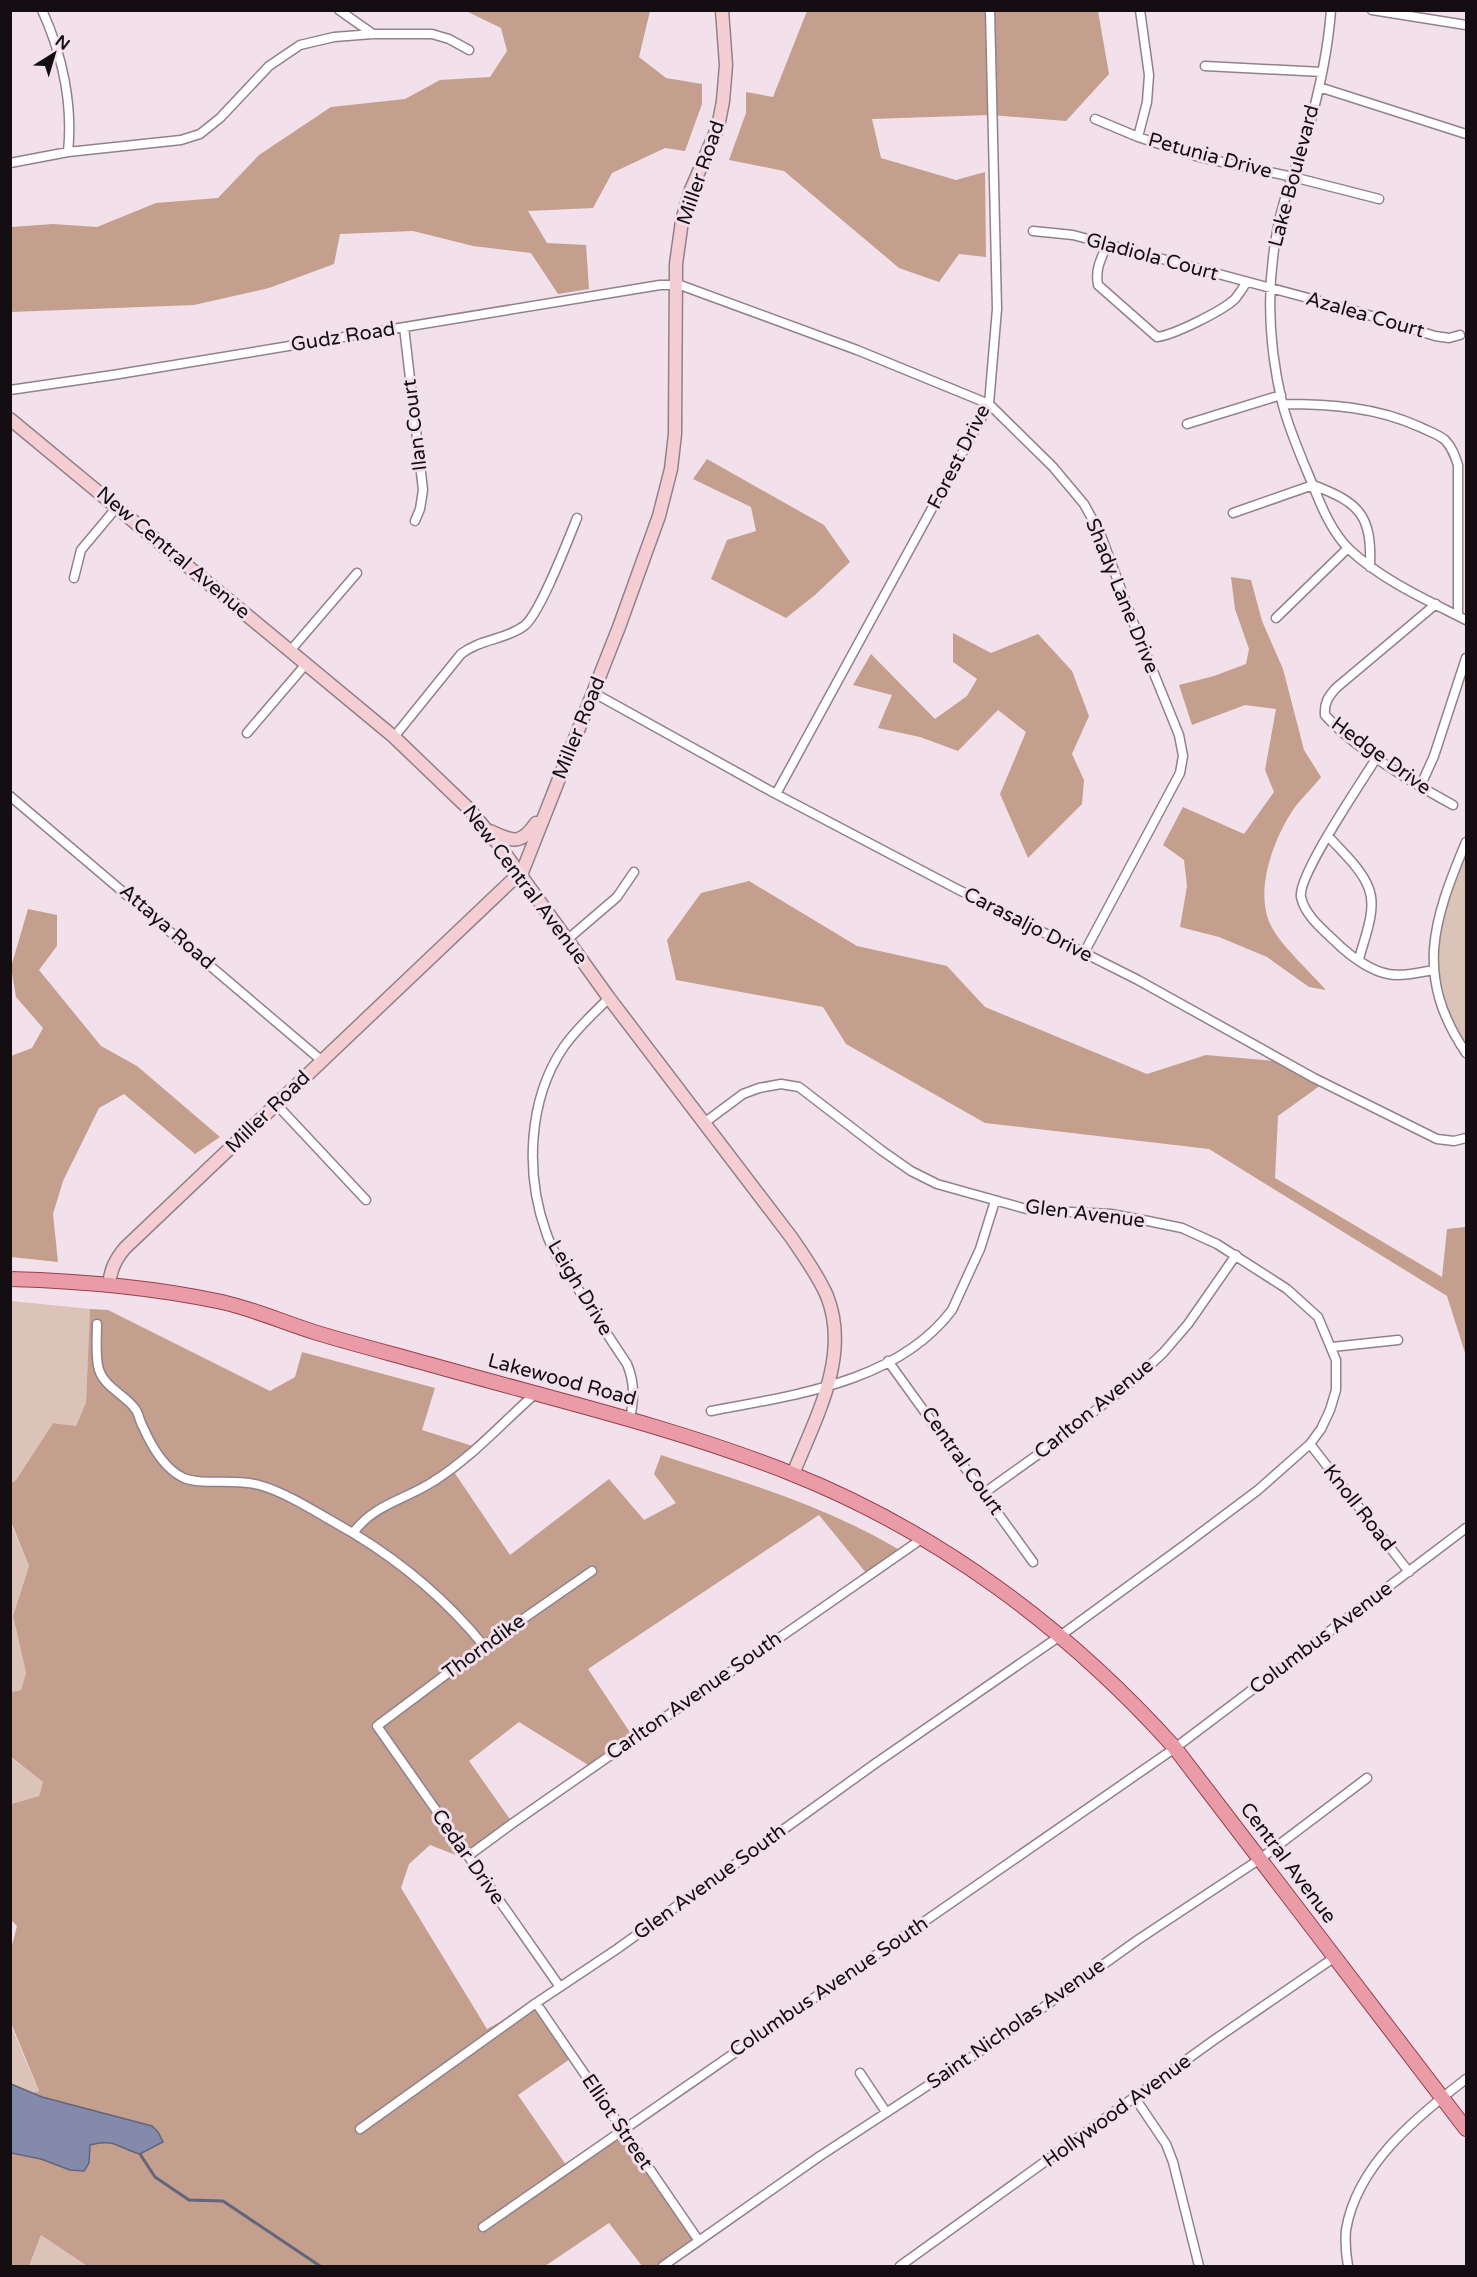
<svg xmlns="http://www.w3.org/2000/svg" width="1477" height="2277" viewBox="0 0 1477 2277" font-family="'Varela Round',sans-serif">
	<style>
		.green { fill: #dbc3b7 }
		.forest { fill: #c49f8e }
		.water { fill: #838aaa; stroke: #62657c; stroke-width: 1.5 }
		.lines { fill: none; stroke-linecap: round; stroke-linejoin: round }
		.stream { stroke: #62657c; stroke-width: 3 }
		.street-casing { stroke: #92818b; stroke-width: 11 }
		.secondary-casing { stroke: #92818b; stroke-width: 15 }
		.primary-casing { stroke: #953f4c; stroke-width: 16 }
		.street { stroke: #fff; stroke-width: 8 }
		.secondary { stroke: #f4ced3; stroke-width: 12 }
		.primary { stroke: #e99ca7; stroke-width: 14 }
		.labels { text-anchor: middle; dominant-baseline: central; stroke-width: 6; stroke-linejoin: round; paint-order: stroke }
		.street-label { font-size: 20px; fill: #140e12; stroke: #f2e0eb }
	</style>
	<rect width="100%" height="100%" fill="#f2e0eb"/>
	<path class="green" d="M1466 842V1053L1451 1030 1434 970 1446 892Z
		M11 1301 90 1309 86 1404 76 1426 53 1423 16 1480 11 1483Z
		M10 1522 29 1566 13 1616 26 1673 21 1690 11 1692Z
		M10 1757 43 1782 39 1796 11 1804Z
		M10 2023 39 2092 11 2101H10Z
		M41 2235 87 2266H29Z"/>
	<path class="forest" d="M466 11H650L639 57 666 78 702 84V104L685 151 665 148 612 173 593 208 528 211 547 243 586 245 589 289 558 294 531 253 473 246 413 231 340 234 334 264 269 288 194 305 11 312V227L53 224 97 227 156 203 218 198 259 155 331 107 405 99 440 80 490 77 507 51 501 28Z
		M807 11H1098L1109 74 1066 121 991 115 872 119 881 158 956 180 985 172 986 257 959 254 939 282 899 268 784 171 729 160 746 113V92L773 97Z
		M707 459 824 525 850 562 815 595 786 618 711 579 727 540 756 531 751 507 693 479Z
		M1231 577 1251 580 1262 621 1283 669 1304 750 1321 777C1312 789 1299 800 1291 813 1272 843 1252 897 1274 931 1285 949 1311 973 1326 990L1309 987 1267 957 1219 937 1180 927 1187 886 1184 860 1163 845 1183 807 1244 834 1274 792 1265 770 1276 709 1245 705 1192 725 1179 685 1214 676 1246 664 1249 649 1235 609Z
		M953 633 991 653 1038 634 1072 671 1089 716 1072 754 1084 780 1082 804 1028 858 1000 794 1026 732 998 710 958 751 920 737 878 728 892 695 853 685 871 654 935 719 967 696 977 679 953 662Z
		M749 881 857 946 947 966 985 1007 1147 1074 1206 1055 1276 1061 1321 1085 1278 1116 1275 1178 1442 1277 1447 1229 1466 1227V1356L1447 1296 1209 1149 985 1123 846 1044 823 1007 676 980 667 940 701 893Z
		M28 909 57 915V946L39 970 101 1046 137 1066 220 1137 195 1154 124 1094 99 1108 63 1181 53 1214 58 1262 11 1257V1056L32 1048 43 1028 16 997 11 967Z
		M90 1309 108 1310 270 1391 295 1377 302 1352 435 1388 422 1430 479 1448 452 1469 510 1555 609 1479 644 1520 676 1503 654 1474 661 1455C743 1482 827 1506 901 1551L867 1574 819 1515 588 1669 635 1740 593 1768 519 1722 469 1761 514 1825 466 1859 430 1845 409 1864 401 1888 487 2029 535 2003 573 2057 518 2095 566 2165 622 2130 704 2244 672 2266H642L609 2223 545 2266H87L41 2235 29 2266H11L10 2101 39 2091 11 2023V1949L17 1926 11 1920V1804L39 1796 43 1782 11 1757V1692L21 1690 26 1673 13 1616 29 1566 11 1522V1483L16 1480 53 1423 76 1426 86 1403Z"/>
	<path class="water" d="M11 2084 42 2097 152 2126 158 2132 163 2142 140 2154C118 2148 115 2138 90 2145L89 2163 84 2171 70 2170 41 2159 11 2153Z"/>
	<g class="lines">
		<path class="stream" d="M140 2154 155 2177 189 2200 223 2201 320 2266"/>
		<defs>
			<path id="street" d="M42 10C62 54 73 104 68 152
				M339 10 373 34
				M1331 10C1328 51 1319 92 1308 131 1299 161 1285 191 1279 222 1266 281 1268 343 1282 402 1289 430 1301 457 1312 483 1321 506 1332 533 1350 550 1382 580 1427 600 1466 620
				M1372 10 1466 25
				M1205 66 1322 72
				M1319 87 1466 134
				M1095 119 1138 137 1199 157 1293 177 1379 199
				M1138 137 1147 102 1149 75 1140 10
				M10 163 68 152 181 140 200 134 220 118 269 66 300 45 334 37 373 34H432L449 39 469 50
				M1033 231 1073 235 1349 309 1435 336 1449 338 1460 335
				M1107 245C1101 259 1095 269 1098 285L1157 337C1174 335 1222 311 1235 299 1239 294 1243 288 1246 283
				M404 327 423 490 420 509 415 521
				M10 390 113 375 660 285H680L857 350 989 404 1053 467 1084 504 1100 533 1135 627 1179 735 1183 756 1180 773 1084 953
				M1283 404C1330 404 1376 407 1420 427 1428 431 1438 434 1445 440 1452 447 1455 456 1458 465V615
				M1187 424 1281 395
				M1233 513 1313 485C1360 503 1372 515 1370 567
				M74 578 81 550 117 507
				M1436 604 1336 688C1328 697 1324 703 1325 715 1355 749 1413 783 1453 805
				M1276 618 1348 548
				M290 651 357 573
				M594 693 776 794 957 889 1138 980 1314 1078 1437 1139 1454 1141 1466 1138
				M247 733 306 664
				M394 737 461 654C480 639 505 640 524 626 540 614 568 540 577 518
				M1377 757C1363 780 1297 876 1301 897 1305 917 1327 933 1341 947 1353 958 1372 971 1388 974 1403 977 1420 972 1434 970
				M1420 787 1434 756 1466 658
				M776 794 989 404 997 309 990 10
				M10 796 321 1060
				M1328 836C1342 852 1362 869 1369 889 1377 910 1364 939 1359 959
				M1466 842C1433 921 1414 976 1466 1053
				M568 939 617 897 634 872
				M609 998C593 1014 576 1029 563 1048 528 1100 525 1174 546 1232 553 1254 568 1273 580 1292 595 1316 611 1340 627 1364 635 1383 634 1399 630 1419
				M276 1104 366 1200
				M97 1324C97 1339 95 1356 99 1370 105 1388 126 1395 136 1410 139 1415 140 1422 143 1427 151 1445 164 1468 182 1477 198 1486 236 1478 259 1485 289 1493 325 1518 353 1533 374 1504 405 1500 434 1481 471 1458 502 1423 535 1394
				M1332 1347 1398 1340
				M888 1361 1033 1562
				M711 1411C793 1395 897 1383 952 1310L980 1249 995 1201
				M1310 1444 1409 1572
				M984 1493 1054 1443 1134 1380 1163 1353 1188 1324 1236 1255
				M353 1533C404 1564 446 1599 484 1646
				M468 1856 513 1823 923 1538
				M560 1987 377 1726 484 1646 592 1571
				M536 2003 699 2241
				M860 2073 886 2112
				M1135 2098 1166 2144 1173 2162 1199 2266
				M360 2129 536 2003 617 1949 876 1763 1060 1636 1186 1544 1258 1490 1310 1444 1321 1429 1330 1410 1336 1390V1360L1318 1317 1287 1289 1217 1244 1182 1228 1148 1221 1111 1214 1030 1210 937 1184 911 1171 881 1150 799 1087 781 1084 759 1088 743 1094 704 1123
				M483 2227 1175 1748 1466 1528
				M663 2266 820 2156 999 2039 1139 1939 1260 1859 1367 1778
				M900 2266 1214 2040 1335 1957
				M1348 2266C1346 2255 1345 2242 1346 2230 1357 2164 1417 2117 1466 2079"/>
			<path id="secondary" d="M10 419 394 737 470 810 499 845 609 998 791 1237C804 1256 818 1275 827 1296 851 1356 815 1419 793 1474
				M490 831C513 842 521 845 536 823
				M109 1284C111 1269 115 1260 125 1248L523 870 619 627 659 516 671 469 675 434 676 264 682 221 690 192 718 127 723 101 726 65 722 10"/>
			<path id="primary" d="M10 1279C82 1281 152 1287 222 1302 253 1309 283 1322 314 1332 353 1344 393 1354 432 1365 552 1399 674 1427 790 1473 939 1532 1069 1630 1175 1748L1466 2129"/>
		</defs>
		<use href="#street" class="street-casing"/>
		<use href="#secondary" class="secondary-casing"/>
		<use href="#primary" class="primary-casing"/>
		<use href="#street" class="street"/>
		<use href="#secondary" class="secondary"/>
		<use href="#primary" class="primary"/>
	</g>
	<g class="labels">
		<g class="street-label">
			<text transform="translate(1210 156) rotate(15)">Petunia Drive</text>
			<text transform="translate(701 173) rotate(-71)">Miller Road</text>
			<text transform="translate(1294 176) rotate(-75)">Lake Boulevard</text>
			<text transform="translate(1152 257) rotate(15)">Gladiola Court</text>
			<text transform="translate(1365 315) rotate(16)">Azalea Court</text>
			<text transform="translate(343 337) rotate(-9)">Gudz Road</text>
			<text transform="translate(415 425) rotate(-97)">Ilan Court</text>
			<text transform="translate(959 457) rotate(-63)">Forest Drive</text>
			<text transform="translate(173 553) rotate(40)">New Central Avenue</text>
			<text transform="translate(1122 596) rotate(68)">Shady Lane Drive</text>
			<text transform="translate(579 728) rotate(-68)">Miller Road</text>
			<text transform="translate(1381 756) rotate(36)">Hedge Drive</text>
			<text transform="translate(525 885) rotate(53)">New Central Avenue</text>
			<text transform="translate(1028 925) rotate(27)">Carasaljo Drive</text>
			<text transform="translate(167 927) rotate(41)">Attaya Road</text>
			<text transform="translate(268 1112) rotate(-44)">Miller Road</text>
			<text transform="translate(1085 1214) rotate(7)">Glen Avenue</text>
			<text transform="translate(580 1288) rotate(59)">Leigh Drive</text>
			<text transform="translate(562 1380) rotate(15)">Lakewood Road</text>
			<text transform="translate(1094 1409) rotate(-39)">Carlton Avenue</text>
			<text transform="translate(962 1461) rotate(55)">Central Court</text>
			<text transform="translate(1359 1508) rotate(52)">Knoll Road</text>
			<text transform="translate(1321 1638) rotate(-37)">Columbus Avenue</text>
			<text transform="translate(484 1647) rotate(-36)">Thorndike</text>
			<text transform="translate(694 1696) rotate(-35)">Carlton Avenue South</text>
			<text transform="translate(468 1857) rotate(55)">Cedar Drive</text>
			<text transform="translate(1288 1863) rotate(53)">Central Avenue</text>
			<text transform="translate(710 1882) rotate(-36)">Glen Avenue South</text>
			<text transform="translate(829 1987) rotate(-34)">Columbus Avenue South</text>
			<text transform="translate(1016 2024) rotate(-35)">Saint Nicholas Avenue</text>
			<text transform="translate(1117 2111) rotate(-36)">Hollywood Avenue</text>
			<text transform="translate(617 2122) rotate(56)">Elliot Street</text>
		</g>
	</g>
	<rect width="1477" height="2277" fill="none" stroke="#140e12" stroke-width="24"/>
	<g transform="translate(54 54) rotate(37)" stroke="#f2e0eb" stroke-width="4.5" paint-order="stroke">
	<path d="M0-4.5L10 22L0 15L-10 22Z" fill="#140e12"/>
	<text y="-9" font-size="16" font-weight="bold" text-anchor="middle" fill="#140e12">N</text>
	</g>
</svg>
